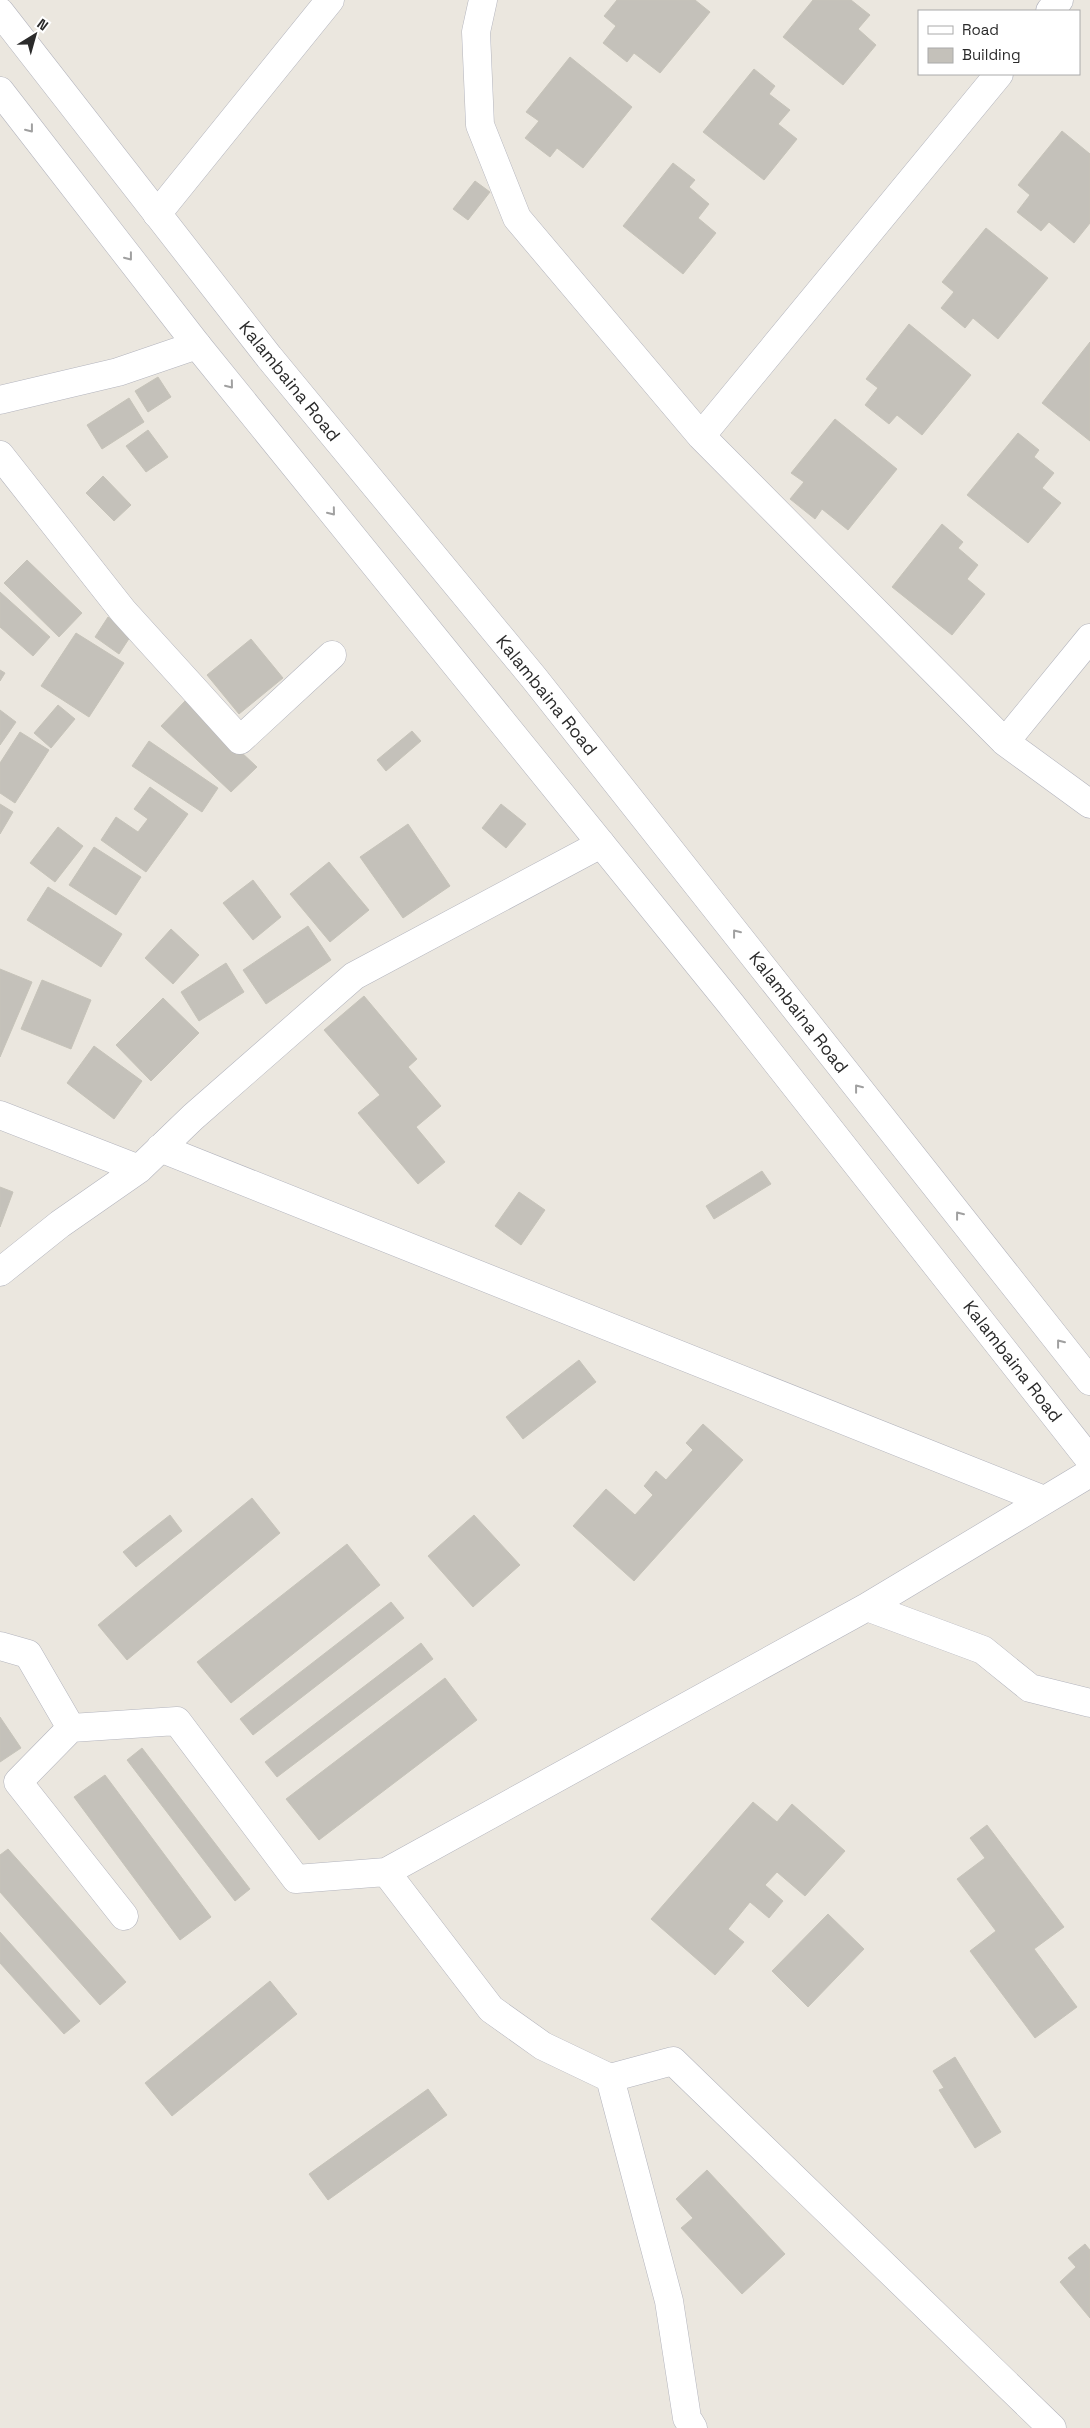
<svg xmlns="http://www.w3.org/2000/svg" width="1090" height="2428" viewBox="0 0 1090 2428" font-family="'Space Grotesk',sans-serif">
	<style>
		.building { fill: #c4c1ba; stroke: #c6c3b9 }
		.lines { fill: none; stroke-linecap: round; stroke-linejoin: round }
		.minor-casing { stroke: #b3b4bd; stroke-width: 29 }
		.secondary-casing { stroke: #b3b4bd; stroke-width: 29 }
		.minor { stroke: #fff; stroke-width: 28 }
		.secondary { stroke: #fff; stroke-width: 28 }
		.oneway { stroke: #a0a0a0 }
		.labels { text-anchor: middle; dominant-baseline: central; stroke-width: 4; stroke-linejoin: round; paint-order: stroke }
		.street-label { font-size: 18px; fill: #2b2b2b; stroke: #fff }
	</style>
	<rect width="100%" height="100%" fill="#ebe7df"/>
	<path class="building" d="M617 0H695L710 12 660 73 634 53 627 62 603 43 616 26 604 16Z
		M813 0H851L870 15 858 29 876 45 843 85 783 37Z
		M570 57 632 107 583 168 557 148 550 157 525 138 539 121 526 112Z
		M754 69 775 86 769 94 790 110 778 124 797 139 764 180 703 132Z
		M1062 131 1090 154V223L1074 243 1049 222 1041 231 1017 212 1030 195 1018 185Z
		M673 163 695 180 689 187 709 204 698 218 716 233 683 274 623 226Z
		M475 181 490 192 468 220 453 209Z
		M986 228 1048 278 998 339 973 318 965 328 941 308 954 292 942 282Z
		M909 324 971 375 922 435 897 415 889 424 865 405 878 388 866 379Z
		M1090 342V441L1042 403Z
		M158 377 171 397 148 412 135 391Z
		M129 398 144 422 102 449 87 425Z
		M835 419 897 469 848 530 822 509 815 519 790 499 804 482 791 473Z
		M148 430 168 457 146 472 126 446Z
		M1018 433 1039 450 1034 457 1054 473 1042 488 1061 503 1028 543 967 495Z
		M103 476 131 505 114 521 86 493Z
		M942 524 963 542 958 548 978 565 967 579 985 594 952 635 892 587Z
		M27 560 82 613 59 637 4 583Z
		M0 592 50 637 33 656 0 627Z
		M108 617 132 634 119 654 95 637Z
		M76 633 124 663 89 717 41 686Z
		M251 639 283 678 239 714 207 675Z
		M0 670 5 673 0 681Z
		M186 700 257 767 231 792 161 726Z
		M58 705 75 719 51 748 34 733Z
		M0 710 16 722 0 745Z
		M412 731 421 741 386 771 377 760Z
		M20 732 49 750 15 803 0 793V763Z
		M149 741 218 788 202 812 132 766Z
		M150 787 188 814 146 872 101 840 116 817 138 832 148 819 134 809Z
		M0 804 13 812 0 834Z
		M501 804 526 824 506 848 482 828Z
		M408 824 450 886 403 918 360 857Z
		M58 827 83 846 55 882 30 863Z
		M94 847 141 877 116 915 69 885Z
		M329 862 369 910 330 942 290 894Z
		M253 880 281 917 253 940 223 903Z
		M48 887 122 934 101 967 27 920Z
		M308 926 331 960 266 1004 243 970Z
		M171 929 199 955 173 984 145 958Z
		M226 963 244 992 199 1021 181 992Z
		M0 969 32 982 0 1057Z
		M42 980 91 1000 71 1049 21 1029Z
		M364 996 417 1059 408 1067 441 1106 416 1127 445 1162 418 1184 358 1113 380 1095 324 1030Z
		M163 998 199 1033 151 1081 116 1045Z
		M94 1046 142 1081 114 1119 67 1083Z
		M762 1171 771 1184 714 1219 706 1206Z
		M0 1187 13 1192 0 1227Z
		M519 1192 545 1210 521 1245 495 1226Z
		M579 1360 596 1382 523 1439 506 1417Z
		M703 1424 743 1460 634 1581 573 1526 606 1489 635 1515 653 1495 644 1486 656 1471 666 1480 693 1450 686 1443Z
		M252 1498 280 1533 127 1660 98 1625Z
		M170 1515 182 1531 136 1567 123 1552Z
		M474 1515 520 1565 473 1607 428 1556Z
		M347 1544 380 1585 231 1703 197 1662Z
		M391 1602 404 1618 253 1735 240 1719Z
		M421 1643 433 1659 277 1777 265 1762Z
		M445 1678 477 1720 319 1840 286 1799Z
		M0 1717 21 1748 0 1762Z
		M142 1748 250 1889 235 1901 127 1760Z
		M105 1775 211 1917 180 1940 74 1797Z
		M753 1802 777 1822 792 1804 845 1851 805 1896 777 1872 765 1885 783 1901 769 1918 750 1902 728 1929 744 1942 715 1975 651 1919Z
		M987 1825 1064 1927 1034 1949 1077 2007 1035 2038 970 1951 996 1931 957 1879 985 1858 970 1838Z
		M8 1849 126 1982 100 2005 0 1892V1855Z
		M828 1914 864 1949 808 2007 772 1971Z
		M0 1932 80 2021 64 2034 0 1963Z
		M270 1981 297 2014 172 2116 145 2083Z
		M955 2057 1001 2132 975 2148 939 2090 944 2088 933 2071Z
		M428 2089 447 2115 328 2200 309 2174Z
		M707 2170 785 2254 742 2294 681 2228 693 2218 676 2199Z
		M1085 2244 1090 2250V2318L1060 2282 1076 2267 1068 2258Z"/>
	<g class="lines">
		<defs>
			<path id="minor" d="M483 0 476 32 480 125 517 218 701 436 1005 742 1090 804
				M1050 11 1059 0
				M157 214 330 0
				M0 400 118 372 197 345
				M701 436 999 74
				M0 455 123 611 240 740 332 655
				M1005 742 1090 638
				M0 1115 139 1169
				M160 1148 1044 1500
				M0 1272 60 1224 139 1169 193 1117 354 976 601 844
				M867 1607 983 1650 1030 1688 1090 1703
				M0 1646 28 1654 71 1728 18 1782 124 1916
				M71 1728 177 1721 296 1879 386 1872 867 1607 1090 1473
				M386 1872 491 2009 543 2046 610 2078 673 2061 1052 2428
				M610 2078 669 2301 687 2418 693 2428"/>
			<path id="secondary" d="M0 12 269 357 534 678 1090 1381
				M0 91 197 345 730 1003 1090 1460"/>
		</defs>
		<use href="#minor" class="minor-casing"/>
		<use href="#secondary" class="secondary-casing"/>
		<use href="#minor" class="minor"/>
		<use href="#secondary" class="secondary"/>
	</g>
	<defs><path id="oneway-chevron" d="M-2-3.5L2.5 0L-2 3.5" fill="none" stroke-width="1.6" stroke-linecap="round" stroke-linejoin="round" transform="scale(1.25)"/></defs>
	<g class="oneway">
		<use href="#oneway-chevron" transform="translate(30 129) rotate(52)"/>
		<use href="#oneway-chevron" transform="translate(129 257) rotate(52)"/>
		<use href="#oneway-chevron" transform="translate(230 385) rotate(51)"/>
		<use href="#oneway-chevron" transform="translate(332 512) rotate(51)"/>
		<use href="#oneway-chevron" transform="translate(736 933) rotate(-128)"/>
		<use href="#oneway-chevron" transform="translate(858 1088) rotate(-128)"/>
		<use href="#oneway-chevron" transform="translate(959 1215) rotate(-128)"/>
		<use href="#oneway-chevron" transform="translate(1060 1343) rotate(-128)"/>
	</g>
	<g class="labels">
		<g class="street-label">
			<text transform="translate(290 381) rotate(51)">Kalambaina Road</text>
			<text transform="translate(547 695) rotate(51)">Kalambaina Road</text>
			<text transform="translate(799 1012) rotate(52)">Kalambaina Road</text>
			<text transform="translate(1013 1361) rotate(52)">Kalambaina Road</text>
		</g>
	</g>
	<rect x="918" y="10" width="162" height="65" fill="#ffffff" stroke="#aaaaaa"/>
	<rect x="928" y="26" width="25" height="8" fill="#ffffff" stroke="#aaaaaa"/>
	<text x="962" y="35" font-size="15" fill="#2b2b2b">Road</text>
	<rect x="928" y="48" width="25" height="15" fill="#c4c1ba" stroke="#aaaaaa"/>
	<text x="962" y="60" font-size="15" fill="#2b2b2b">Building</text>
	<g transform="translate(35 35) rotate(37)" stroke="#ffffff" stroke-width="4" paint-order="stroke">
	<path d="M0-4L9 19L0 12L-9 19Z" fill="#2b2b2b"/>
	<text y="-8" font-size="14" font-weight="bold" text-anchor="middle" fill="#2b2b2b">N</text>
	</g>
</svg>
